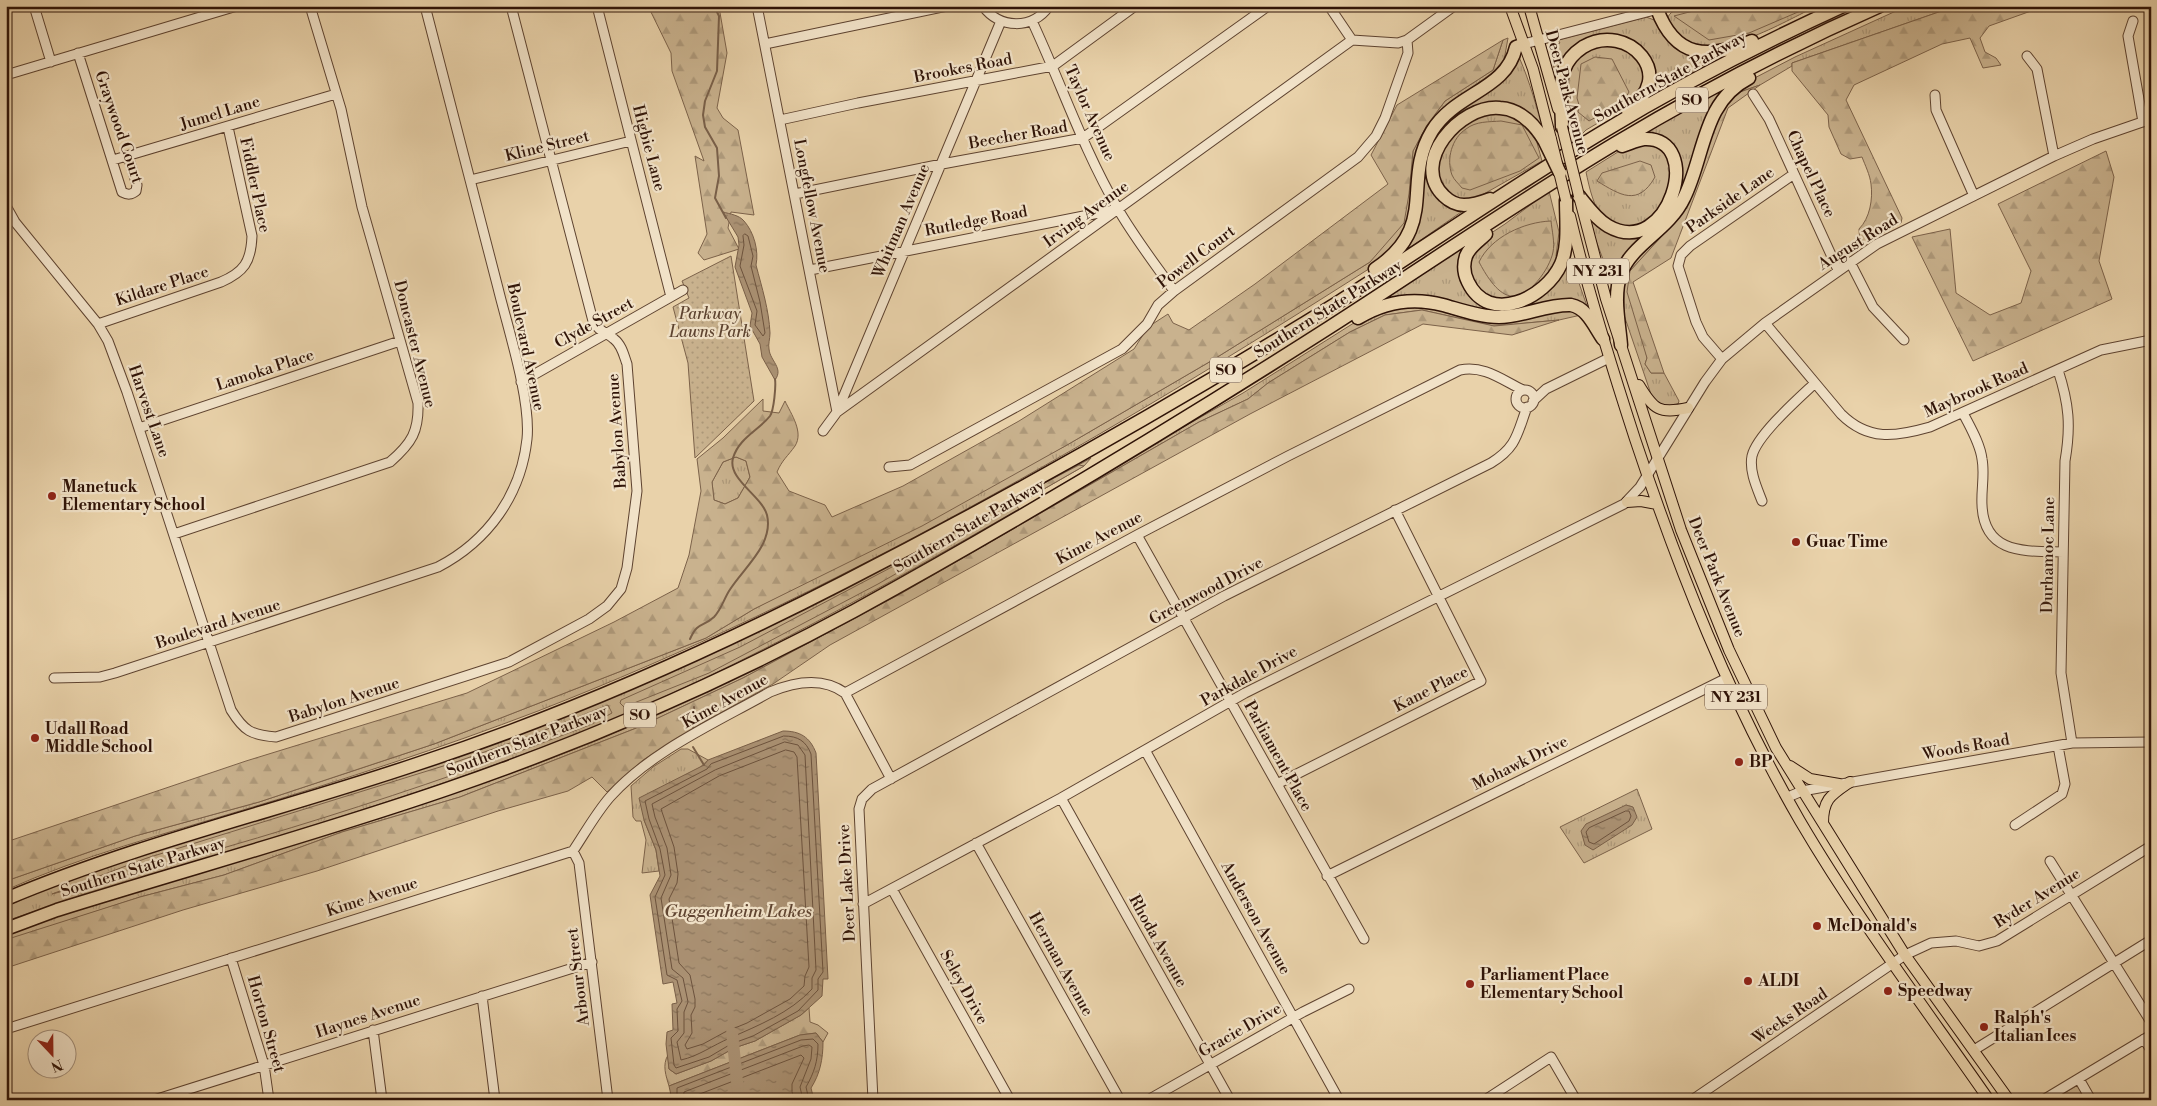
<svg xmlns="http://www.w3.org/2000/svg" width="2157" height="1106" viewBox="0 0 2157 1106" font-family="'Libre Bodoni',serif">
	<style>
		.grass { fill: url(#grass-tufts); stroke: #7c624a }
		.forest { fill: url(#forest-firs); stroke: #7c624a; fill-rule: evenodd }
		.park { fill: url(#park-dots); stroke: #7c624a }
		.water { fill: url(#water-ripples); stroke: #795f48 }
		.lines { fill: none; stroke-linecap: round; stroke-linejoin: round }
		.shore { stroke: #6c523d; stroke-width: 1 }
		.stream { stroke: #795f48; stroke-width: 2 }
		.river { stroke: #aa9173; stroke-width: 12 }
		.minor-casing { stroke: #5e4330; stroke-width: 11 }
		.major-casing { stroke: #2f1307; stroke-width: 12 }
		.highway-casing { stroke: #2f1307; stroke-width: 15 }
		.minor { stroke: #f1e2c8; stroke-width: 9 }
		.major { stroke: #e9d2aa; stroke-width: 10 }
		.highway { stroke: #e9d2aa; stroke-width: 12 }
		.major-bridge-casing { stroke: #2f1307; stroke-width: 12; stroke-linecap: butt }
		.highway-bridge-casing { stroke: #2f1307; stroke-width: 15; stroke-linecap: butt }
		.major-bridge { stroke: #e9d2aa; stroke-width: 10 }
		.highway-bridge { stroke: #e9d2aa; stroke-width: 12 }
		.poi-dot { fill: #8f2418; stroke: #f1e2c8; stroke-width: 2 }
		.labels { text-anchor: middle; dominant-baseline: central; stroke-width: 4.5; stroke-linejoin: round; paint-order: stroke }
		.shield { fill: #f1e2c8; stroke: #695141; stroke-width: 1 }
		.shield-label { font-size: 15px; font-weight: bold; fill: #2f1307 }
		.street-label { font-size: 16px; fill: #2f1307; stroke: #f1e2c8 }
		.park-label { font-size: 16px; font-style: italic; fill: #5d4330; stroke: #f1e2c8 }
		.poi-label { font-size: 16px; font-weight: bold; fill: #2f1307; stroke: #f1e2c8; text-anchor: start }
		.water-label { font-size: 18px; font-style: italic; fill: #604532; stroke: #f1e2c8 }
	</style>
	<defs>
		<pattern id="grass-tufts" width="24" height="20" patternUnits="userSpaceOnUse" patternTransform="scale(1.25)"><rect width="24" height="20" fill="#c9b28e"/><path d="M3 7l-1-3M5 7V3M7 7l1-3M15 17l-1-3M17 17v-4M19 17l1-3" fill="none" stroke="#ad9879"/></pattern>
		<pattern id="forest-firs" width="22" height="20" patternUnits="userSpaceOnUse" patternTransform="scale(1.25)"><rect width="22" height="20" fill="#c9b28e"/><path d="M5 1l3.5 6h-7zM16 11l3.5 6h-7z" fill="#ad9879"/></pattern>
		<pattern id="park-dots" width="8" height="8" patternUnits="userSpaceOnUse" patternTransform="scale(1.25)"><rect width="8" height="8" fill="#c9b28e"/><path d="M2 2h.1M6 6h.1" fill="none" stroke="#ad9879" stroke-width="1.8" stroke-linecap="round"/></pattern>
		<pattern id="water-ripples" width="26" height="14" patternUnits="userSpaceOnUse" patternTransform="scale(1.25)"><rect width="26" height="14" fill="#aa9173"/><path d="M2 4q2-2 4 0t4 0M15 11q2-2 4 0t4 0" fill="none" stroke="#8b755c"/></pattern>
	</defs>
	<rect width="100%" height="100%" fill="#e9d2aa"/>
	<filter id="stains"><feTurbulence type="fractalNoise" baseFrequency=".004" numOctaves="4"/><feColorMatrix values="0 0 0 0 .2 0 0 0 0 .09 0 0 0 0 .02 0 0 0 .5 -.17"/></filter>
	<radialGradient id="worn" r=".72"><stop offset=".6" stop-color="#630" stop-opacity="0"/><stop offset="1" stop-color="#630" stop-opacity=".3"/></radialGradient>
	<path class="grass" d="M1688 6H1817C1785 21 1713 65 1681 40 1675 35 1671 27 1666 21 1670 10 1677 9 1688 6Z
		M1907 6H1956L1792 63V66L1760 85 1740 92 1722 108 1682 214 1630 271 1647 358 1645 364 1651 373H1664L1679 401 1678 404 1664 408 1653 400 1624 315V273L1631 261 1674 219 1713 117 1745 83 1795 57Z
		M1646 17 1657 21 1664 34 1719 56 1647 97 1652 69 1607 36 1558 71 1554 68 1551 51 1555 42 1558 44 1560 43 1558 40Z
		M1508 38 1503 66 1432 123 1409 219 1401 238 1375 265C1109 435 833 596 538 711 441 748 343 780 243 810 164 834 82 856 6 890V881L135 836 259 802 434 744 706 638 754 609 1067 445 1211 361 1370 262 1409 194 1413 151 1427 125 1445 101 1493 70 1503 40Z
		M1599 45H1620L1641 63 1644 86 1630 104 1586 130 1578 138C1573 118 1563 96 1569 76L1567 73 1584 51Z
		M1517 56 1519 57C1530 82 1537 108 1544 134L1523 112 1461 114 1430 175 1464 210 1402 253 1433 133Z
		M1723 89 1724 90 1677 201 1675 199 1682 177 1679 175V169L1647 132Z
		M1482 113 1517 116 1536 139 1542 161 1482 195 1470 201 1456 200 1439 184 1437 160 1455 129Z
		M1655 143C1660 149 1670 157 1672 164 1676 180 1662 210 1650 219 1638 228 1618 230 1606 221 1594 211 1589 186 1586 172L1629 145Z
		M1549 191 1559 232 1556 256 1559 258 1556 265 1530 293 1500 300 1486 296 1474 285 1468 273 1471 249 1479 241 1505 224Z
		M1595 218 1642 235 1654 227 1615 278 1609 275 1595 238 1591 221Z
		M1464 246 1462 279 1505 309 1572 263 1588 309 1508 312 1389 300 1388 297 1393 292Z
		M1413 305 1485 320 1567 307 1581 315 1559 320 1494 326 1422 310 1385 315 1350 332 1268 383 1248 399 1199 422 902 593 743 678 639 727 460 797 342 832 224 875 140 897 6 941V934C72 910 139 891 207 871 291 846 374 820 457 792 578 752 695 700 808 641L1243 393 1368 314Z
		M736 457 746 461 750 477 738 498 725 504 714 500 712 482 723 462Z
		M1091 458 1084 466 1016 505 1019 509C884 586 749 663 604 723 430 794 248 845 68 900L6 921V906C164 839 333 803 494 744 650 687 798 612 944 534 993 508 1043 486 1091 458Z
		M681 749H688L708 760 644 820 656 850 659 871 642 873 646 840 641 821H636L633 817 631 786 653 767Z
		M1637 789 1652 829 1584 863 1560 827Z"/>
	<path class="forest" d="M648 6 719 7 727 53 717 108 723 118 738 130 754 215 731 212 728 228 739 249 704 260 698 253 707 234 695 156 704 161 672 71 671 53Z
		M1712 6H1812L1749 33 1709 40 1674 16Z
		M1956 6H2045L1989 26 1980 38 1985 52 1996 58 2001 65 1983 68 1970 38 1942 44 1854 85 1846 100 1902 218 1901 223 1860 245 1859 229C1870 218 1873 199 1871 184 1870 175 1865 165 1862 157L1850 159 1841 154 1829 127 1828 115 1792 71V63Z
		M1503 40 1493 70 1445 101 1427 125 1413 151 1409 194 1404 223 1370 262 1211 361 1067 445 922 526 754 609 706 638 434 744 259 802 135 836 6 881V842L246 761 467 693 614 622 678 588 689 555 701 491 697 459 723 438 763 399V411L779 413 785 401C791 414 804 432 795 446 788 456 782 460 777 472L789 491 825 505 832 517 903 486 1019 421 1134 349 1148 327 1168 314 1173 323 1189 330 1255 284 1388 184 1371 155 1397 105ZM736 457 746 461 750 477 738 498 725 504 714 500 712 482 723 462Z
		M1595 57 1612 59 1629 92 1623 102 1589 121 1578 112 1579 105 1577 98 1581 64Z
		M1760 85 1728 108 1671 258 1633 282 1664 373H1651L1645 364 1647 358 1627 292 1630 271 1682 214 1722 108 1740 92Z
		M1501 121 1522 125 1539 158 1520 171 1470 190 1462 188C1459 184 1454 180 1452 175 1446 159 1452 138 1466 129 1476 121 1489 122 1501 121Z
		M2106 151 2114 177 2099 261 2112 299 1973 361 1912 237 1950 229 1956 293 1990 315 2021 303 2031 271 1998 204Z
		M1640 161 1651 165 1655 177C1638 207 1620 195 1597 181L1602 173Z
		M1551 221C1552 231 1555 243 1553 252 1550 268 1529 299 1510 296 1496 293 1485 273 1479 262 1491 237 1524 222 1551 221Z
		M1422 310 1494 326 1559 320 1512 335 1423 324 1250 414 830 645 773 684 704 722 643 760 607 792 592 777 568 791 498 811 317 871 183 910 6 968V941L8 939 140 897 224 875 342 832 460 797 639 727 743 678 902 593 1199 422 1248 399 1268 383 1350 332 1385 315Z
		M1079 465 1084 466 878 584 709 673 624 707 620 703 621 700 740 647 928 548 1016 498Z
		M608 705 612 713 592 724C416 792 236 848 52 894L147 858 453 763 530 736Z
		M809 1008 810 1022 818 1025 828 1033 823 1042 816 1033 800 1035 669 1086C666 1076 662 1065 668 1055L669 1069 676 1074 711 1061 734 1048 755 1041 801 1015Z
		M2078 1085 2087 1100H2052Z"/>
	<path class="park" d="M731 256 754 401 695 458 688 363 673 307 689 298 682 281Z"/>
	<path class="water" d="M723 212C730 214 739 215 744 221 754 232 759 251 756 265 762 288 769 310 770 333 770 339 768 344 769 349 770 361 784 368 775 380L762 357 760 344 750 326 752 313 735 267 739 245 738 237Z
		M783 731C800 731 810 737 816 753L828 979H823L822 996 801 1015 755 1041 734 1048 711 1061 676 1074 669 1069 666 1044 667 1032 673 1030 672 1004 677 1003 673 982 663 984 650 895 660 876 656 850 644 820 639 798 704 765 708 760Z
		M1626 805 1633 807 1637 817 1632 825 1593 850 1585 845 1581 831 1586 824Z
		M816 1033 823 1042C823 1059 820 1074 811 1088L814 1100H672L669 1086 800 1035Z"/>
	<g class="lines">
		<path class="shore" d="M745 234 748 236 753 256 751 266 760 302 765 333 763 336 755 325 757 311 740 266 744 245 743 236Z
			M784 736C798 736 806 741 811 754L823 972 818 979V990L798 1011 753 1036 731 1044 709 1057 676 1068 674 1065 671 1038 678 1031 677 1009 682 1001 677 980 667 975 655 897 665 875 660 849 649 819 645 801 707 769 711 764Z
			M785 742 798 745 805 755 816 970 812 978V989C790 1013 759 1025 730 1038 713 1045 699 1056 681 1060L677 1042 684 1033V1012L688 1002 683 978 672 969 661 898 671 875 667 848 655 817 652 804 715 770Z
			M786 750 794 752 797 757 809 967 805 976 804 986 790 999 747 1023 725 1032 703 1044 687 1049 685 1045 692 1033 691 1015 695 1007V999L690 975 679 963 669 899 677 883 678 874 674 847 661 809 719 776Z
			M1626 811H1629L1631 816 1629 821 1594 844 1589 842 1586 832 1589 828Z
			M677 1100V1088L801 1040 813 1039 818 1044C818 1061 814 1073 806 1087L809 1100
			M683 1100 684 1092 803 1046 809 1045 812 1047 811 1059 800 1087 803 1100
			M690 1100 692 1097 801 1055 804 1058 792 1084V1092L795 1100"/>
		<path class="stream" d="M714 6 719 16 717 71 705 101 703 115 705 127 717 148 719 176 715 198 726 218
			M690 639C698 621 702 628 714 617 721 610 724 599 729 591 743 568 774 545 767 515 762 496 727 479 733 458 739 438 758 431 770 416 774 410 776 386 775 379
			M693 727 694 707
			M693 747 704 765"/>
		<path class="river" d="M732 1033 739 1100"/>
		<defs>
			<path id="minor" d="M34 6 51 62
				M597 6 671 297
				M757 6 837 412 1352 40
				M983 6C999 29 1033 30 1049 6
				M1329 6 1352 40
				M1032 21C1061 83 1083 149 1118 209 1134 237 1155 264 1174 291
				M2133 21 2128 36 2143 122
				M1352 40 1398 43 1407 40 1454 6
				M765 44 947 6
				M1524 44 1670 6
				M78 53 122 192C128 195 131 195 136 191L137 185 128 156
				M2027 56 2037 69 2054 156
				M6 75 237 6
				M1753 94 1769 119 1838 270
				M1935 95 1936 110 1974 196
				M780 120 858 103 1053 66 1135 6
				M113 160 336 94
				M470 180 631 141
				M795 194 942 164 1083 138 1268 6
				M6 206 15 222 98 324 108 341 127 392 231 710C244 731 251 735 276 737L509 662 589 619 607 606 621 589 627 568 637 491 627 364C624 356 622 345 614 339 606 332 599 332 593 321L511 6
				M1850 262 1873 307 1904 340
				M810 270 1114 210
				M1765 323 1841 414C1868 441 1895 437 1930 427L2101 350 2151 340
				M98 324 221 282C244 272 251 262 252 236L228 127
				M1722 359 1703 337 1696 322 1678 266 1681 255 1690 246 1794 174
				M2058 370C2069 404 2071 426 2065 461L2061 673 2072 743
				M521 382 683 290
				M1516 399a9 9 0 1 1 18 0a9 9 0 1 1-18 0Z
				M1533 401 1546 389 1609 358
				M1963 413C1970 427 1980 443 1982 459 1985 474 1981 490 1982 505 1984 555 2026 551 2063 552
				M139 428 400 341
				M823 431 837 412 1001 21
				M889 467 910 465 1122 349 1147 324 1158 305 1174 291 1358 157 1376 136 1385 118 1408 53 1407 40
				M1762 501C1757 488 1749 471 1752 456 1757 435 1798 399 1815 383
				M174 534 390 462C412 443 419 431 418 403L362 207 341 109 310 6
				M1137 535 1364 939
				M54 678 100 677 115 673 438 567C488 541 521 495 527 439 531 399 508 329 498 288 474 194 449 100 425 6
				M845 693 891 779
				M1145 750 1339 1100
				M1277 784 1481 681 1395 510
				M1788 797 1802 791 2072 743 2151 742
				M1061 798 1230 1100
				M2015 825 2062 794 2065 784 2058 746
				M976 843 1120 1100
				M573 851 579 863 608 1100
				M2050 861 2151 1022
				M1327 876 1727 678
				M892 889 1010 1100
				M863 904 1061 798 1245 693 1624 504 1640 487 1705 382 1722 359 1765 323 1877 244 2054 156 2093 139 2151 119
				M231 958 264 1065 269 1100
				M482 996 495 1100
				M6 1029 573 851C585 833 596 813 610 797 651 751 717 722 770 692 794 682 823 677 845 693L1137 535 1288 456 1460 370C1484 365 1502 380 1523 390
				M373 1030 382 1100
				M2144 1039 2151 1050
				M1974 1050 2151 940
				M2079 1079 2091 1100
				M154 1100 592 962
				M873 1100 859 809 862 799 872 789 1224 596 1491 463C1517 447 1517 434 1527 407
				M1148 1100 1303 1012 1349 989
				M1485 1100 1551 1057 1576 1100
				M1692 1100 1905 955 1931 943 1956 941 1979 946 1997 941 2151 846
				M2043 1100 2151 1035"/>
			<path id="major" d="M1510 6 1533 69 1551 139
				M1529 6 1558 109
				M1579 196 1606 299 1681 530 1729 650 1776 748 1905 955 2009 1100
				M1570 216C1588 292 1611 365 1635 439 1679 571 1730 700 1800 821 1857 918 1925 1008 1989 1100
				M1639 385C1654 410 1659 414 1688 408
				M1627 502 1641 501 1657 504
				M1790 766 1810 779 1839 784
				M1823 823C1823 799 1831 795 1850 782"/>
			<path id="highway" d="M1657 9C1675 58 1708 60 1752 41
				M1562 127C1562 110 1558 87 1564 70 1567 61 1574 53 1583 47 1628 20 1680 78 1627 109
				M1579 196C1587 206 1596 219 1608 226 1669 261 1706 136 1644 139 1636 140 1629 144 1622 146
				M1490 199C1482 202 1473 205 1464 205 1457 205 1449 201 1444 196 1409 163 1460 104 1500 108 1519 109 1534 124 1544 140
				M1486 234C1479 241 1470 246 1466 256 1463 265 1464 274 1468 282 1489 326 1546 298 1561 264 1569 245 1566 221 1566 200
				M1375 269C1440 226 1401 182 1432 131 1456 92 1506 91 1516 47L1524 44
				M1358 318C1384 302 1413 297 1443 305 1461 310 1480 317 1499 317 1523 317 1547 304 1571 305 1587 308 1594 326 1603 339
				M1621 345C1619 321 1613 296 1621 273 1632 244 1669 230 1684 198 1705 156 1702 102 1749 78
				M6 899C139 843 281 810 417 764 564 716 706 653 844 582 1012 496 1176 403 1337 303 1427 246 1514 185 1606 130 1682 84 1762 43 1843 6
				M6 929 57 910C188 869 320 833 450 788 589 740 725 681 854 611 1016 522 1175 426 1330 327 1425 266 1519 201 1616 143 1701 92 1789 46 1880 6"/>
		</defs>
		<use href="#minor" class="minor-casing"/>
		<use href="#major" class="major-casing"/>
		<use href="#highway" class="highway-casing"/>
		<use href="#minor" class="minor"/>
		<use href="#major" class="major"/>
		<use href="#highway" class="highway"/>
		<defs>
			<path id="major-bridge" d="M1562 127 1579 196
				M1551 139 1566 200"/>
			<path id="highway-bridge" d="M1544 140 1560 173"/>
		</defs>
		<use href="#major-bridge" class="major-bridge-casing"/>
		<use href="#highway-bridge" class="highway-bridge-casing"/>
		<use href="#major-bridge" class="major-bridge"/>
		<use href="#highway-bridge" class="highway-bridge"/>
	</g>
	<g class="poi-dot">
		<circle cx="52" cy="496" r="5"/>
		<circle cx="1796" cy="542" r="5"/>
		<circle cx="35" cy="738" r="5"/>
		<circle cx="1739" cy="762" r="5"/>
		<circle cx="1817" cy="926" r="5"/>
		<circle cx="1748" cy="981" r="5"/>
		<circle cx="1470" cy="984" r="5"/>
		<circle cx="1888" cy="991" r="5"/>
		<circle cx="1984" cy="1027" r="5"/>
	</g>
	<g class="labels">
		<g class="shield">
			<rect x="1676" y="87.5" width="32" height="25" rx="4"/>
			<rect x="1567" y="258.5" width="62" height="25" rx="4"/>
			<rect x="1210" y="357.5" width="32" height="25" rx="4"/>
			<rect x="1705" y="684.5" width="62" height="25" rx="4"/>
			<rect x="624" y="702.5" width="32" height="25" rx="4"/>
		</g>
		<g class="shield-label">
			<text x="1692" y="100">SO</text>
			<text x="1598" y="271">NY 231</text>
			<text x="1226" y="370">SO</text>
			<text x="1736" y="697">NY 231</text>
			<text x="640" y="715">SO</text>
		</g>
		<g class="street-label">
			<text transform="translate(963 68) rotate(-11)">Brookes Road</text>
			<text transform="translate(1670 77) rotate(-29)">Southern State Parkway</text>
			<text transform="translate(1567 92) rotate(75)">Deer Park Avenue</text>
			<text transform="translate(220 113) rotate(-17)">Jumel Lane</text>
			<text transform="translate(1090 113) rotate(66)">Taylor Avenue</text>
			<text transform="translate(119 127) rotate(71)">Graywood Court</text>
			<text transform="translate(1018 135) rotate(-10)">Beecher Road</text>
			<text transform="translate(547 146) rotate(-14)">Kline Street</text>
			<text transform="translate(649 148) rotate(75)">Higbie Lane</text>
			<text transform="translate(1811 174) rotate(65)">Chapel Place</text>
			<text transform="translate(255 185) rotate(78)">Fiddler Place</text>
			<text transform="translate(1730 200) rotate(-35)">Parkside Lane</text>
			<text transform="translate(812 206) rotate(79)">Longfellow Avenue</text>
			<text transform="translate(1086 214) rotate(-36)">Irving Avenue</text>
			<text transform="translate(901 221) rotate(-67)">Whitman Avenue</text>
			<text transform="translate(976 221) rotate(-11)">Rutledge Road</text>
			<text transform="translate(1858 242) rotate(-32)">August Road</text>
			<text transform="translate(1196 257) rotate(-37)">Powell Court</text>
			<text transform="translate(162 286) rotate(-18)">Kildare Place</text>
			<text transform="translate(1328 309) rotate(-32)">Southern State Parkway</text>
			<text transform="translate(594 323) rotate(-29)">Clyde Street</text>
			<text transform="translate(415 344) rotate(76)">Doncaster Avenue</text>
			<text transform="translate(526 347) rotate(78)">Boulevard Avenue</text>
			<text transform="translate(265 370) rotate(-18)">Lamoka Place</text>
			<text transform="translate(1976 390) rotate(-24)">Maybrook Road</text>
			<text transform="translate(149 411) rotate(71)">Harvest Lane</text>
			<text transform="translate(617 431) rotate(-94)">Babylon Avenue</text>
			<text transform="translate(969 526) rotate(-30)">Southern State Parkway</text>
			<text transform="translate(1099 538) rotate(-28)">Kime Avenue</text>
			<text transform="translate(2048 555) rotate(-89)">Durhamoc Lane</text>
			<text transform="translate(1717 577) rotate(68)">Deer Park Avenue</text>
			<text transform="translate(1206 591) rotate(-28)">Greenwood Drive</text>
			<text transform="translate(218 624) rotate(-18)">Boulevard Avenue</text>
			<text transform="translate(1249 676) rotate(-29)">Parkdale Drive</text>
			<text transform="translate(1431 689) rotate(-27)">Kane Place</text>
			<text transform="translate(344 700) rotate(-18)">Babylon Avenue</text>
			<text transform="translate(725 701) rotate(-29)">Kime Avenue</text>
			<text transform="translate(527 741) rotate(-21)">Southern State Parkway</text>
			<text transform="translate(1966 747) rotate(-10)">Woods Road</text>
			<text transform="translate(1278 756) rotate(61)">Parliament Place</text>
			<text transform="translate(1520 763) rotate(-26)">Mohawk Drive</text>
			<text transform="translate(143 867) rotate(-17)">Southern State Parkway</text>
			<text transform="translate(847 883) rotate(-93)">Deer Lake Drive</text>
			<text transform="translate(372 897) rotate(-18)">Kime Avenue</text>
			<text transform="translate(2037 898) rotate(-32)">Ryder Avenue</text>
			<text transform="translate(1256 918) rotate(61)">Anderson Avenue</text>
			<text transform="translate(1158 941) rotate(61)">Rhoda Avenue</text>
			<text transform="translate(1061 964) rotate(61)">Herman Avenue</text>
			<text transform="translate(578 977) rotate(-97)">Arbour Street</text>
			<text transform="translate(964 987) rotate(61)">Seley Drive</text>
			<text transform="translate(368 1016) rotate(-18)">Haynes Avenue</text>
			<text transform="translate(1790 1016) rotate(-34)">Weeks Road</text>
			<text transform="translate(266 1024) rotate(74)">Horton Street</text>
			<text transform="translate(1240 1030) rotate(-30)">Gracie Drive</text>
		</g>
		<g class="park-label">
			<text x="710" y="314">Parkway<tspan x="710" dy="18">Lawns Park</tspan></text>
		</g>
		<g class="poi-label">
			<text x="62" y="487">Manetuck<tspan x="62" dy="18">Elementary School</tspan></text>
			<text x="1806" y="542">Guac Time</text>
			<text x="45" y="729">Udall Road<tspan x="45" dy="18">Middle School</tspan></text>
			<text x="1749" y="762">BP</text>
			<text x="1827" y="926">McDonald's</text>
			<text x="1480" y="975">Parliament Place<tspan x="1480" dy="18">Elementary School</tspan></text>
			<text x="1758" y="981">ALDI</text>
			<text x="1898" y="991">Speedway</text>
			<text x="1994" y="1018">Ralph's<tspan x="1994" dy="18">Italian Ices</tspan></text>
		</g>
		<g class="water-label">
			<text x="738" y="911">Guggenheim Lakes</text>
		</g>
	</g>
	<rect width="2157" height="1106" fill="none" stroke="#e9d2aa" stroke-width="25"/>
	<rect x="8" y="8" width="2142" height="1091" fill="none" stroke="#2f1307" stroke-width="2.5"/>
	<rect x="12" y="12" width="2132" height="1081" fill="none" stroke="#2f1307"/>
	<g transform="translate(52 1054) rotate(158)"><circle r="24" fill="#f1e2c8" stroke="#a38f7b"/>
	<path d="M0-4L9 19L0 12L-9 19Z" fill="#8f2418"/>
	<text y="-8" font-size="14" font-weight="bold" text-anchor="middle" fill="#2f1307">N</text>
	</g>
	<rect width="100%" height="100%" filter="url(#stains)"/>
	<rect width="100%" height="100%" fill="url(#worn)"/>
</svg>
